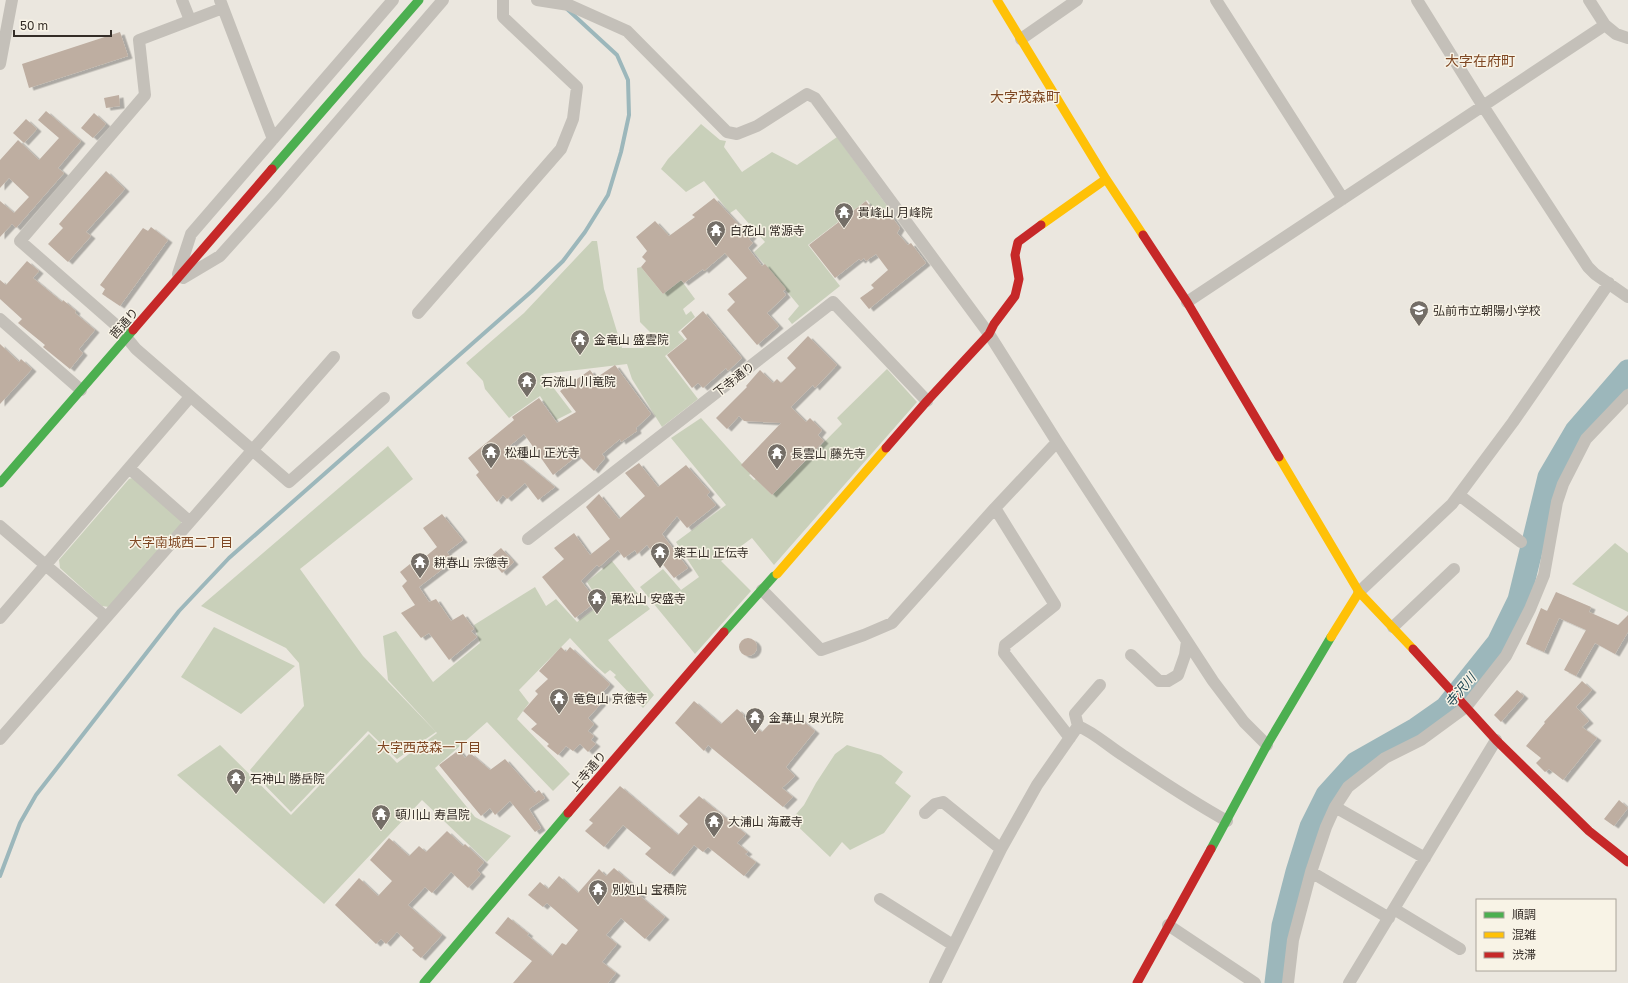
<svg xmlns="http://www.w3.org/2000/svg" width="1628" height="983" viewBox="0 0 1628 983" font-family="'Golos Text','Noto Sans JP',sans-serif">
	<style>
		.green { fill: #c9d0ba }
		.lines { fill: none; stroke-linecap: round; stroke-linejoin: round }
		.stream { stroke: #9cb7bb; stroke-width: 4 }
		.river { stroke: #9cb7bb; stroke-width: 23 }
		.building { fill: #beaea1; filter: url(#shadow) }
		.street { stroke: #c4c0b9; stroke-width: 12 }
		.fast { stroke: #4caf50; stroke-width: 9 }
		.slow { stroke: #ffc107; stroke-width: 9 }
		.jam { stroke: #c62828; stroke-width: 9 }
		.labels { text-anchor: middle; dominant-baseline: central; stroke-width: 3; stroke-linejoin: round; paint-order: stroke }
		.poi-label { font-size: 12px; fill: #342d27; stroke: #f8f3e6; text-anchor: start }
		.street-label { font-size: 12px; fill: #342d27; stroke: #f8f3e6 }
		.neighbourhood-label { font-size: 13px; fill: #7f4824; stroke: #f8f3e6 }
		.water-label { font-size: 13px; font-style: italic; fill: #1f4854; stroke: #f8f3e6 }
		.quarter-label { font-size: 14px; fill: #7f4824; stroke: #f8f3e6 }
	</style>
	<defs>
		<filter id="shadow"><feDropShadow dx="4.5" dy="2.5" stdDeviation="0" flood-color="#0004"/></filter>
	</defs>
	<rect width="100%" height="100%" fill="#ebe7df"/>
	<path class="green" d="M701 124 720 140 726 141 724 147 742 172 772 152 797 165 837 137 888 207 878 214 867 200 808 245 840 286 792 324 788 319 799 306 754 252 765 242 736 209 730 213 704 181 686 192 661 169 668 159Z
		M592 241H597L604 289 622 348H644L638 340 650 332 640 322 637 268 641 267 663 294 681 280 695 299 683 309 686 315 691 311 695 317 678 332 685 340 665 356 698 399 662 427 632 379 627 364 543 374 572 412 556 420 540 396 509 418 485 389 483 381 466 363 524 313Z
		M887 369 917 402 774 565 752 538 721 561 751 591 695 654 640 587 663 569 681 590 699 577 676 542 726 505 671 438 701 418 751 474 749 475 754 480 756 479 772 495 842 424 837 418Z
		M388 446 413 479 300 569 363 656 436 732 397 759 368 731 291 812 250 770 304 706 299 663 286 648 201 606Z
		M136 477 180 518 182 524 109 607 102 606 60 568 59 560 129 479Z
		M1615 543 1628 553V612L1572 584Z
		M612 561 650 609 608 640 654 695 643 708 614 677 616 675 610 670 605 674 596 666 570 638 519 690 529 703 517 719 570 774 553 791 487 722 435 768 475 817 511 836 487 862 422 800 324 904 177 775 220 745 291 815 369 734 397 763 437 733 388 680 383 636 396 631 433 682 480 643 474 625 535 587 546 606 556 599 577 622 601 604 587 582Z
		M214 627 295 666 241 714 181 677Z
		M847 745 881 755 903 772 895 783 911 796 884 833 850 850 842 842 830 857 791 820 804 805 816 783 835 754Z"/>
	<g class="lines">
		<path class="stream" d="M0 876 20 823 36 795 179 611 229 558 532 291 563 261 585 232 608 195 621 152 629 115 628 80 617 55 566 8"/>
		<path class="river" d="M1276 983 1283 926 1297 872 1311 827 1327 795 1356 763 1416 729 1446 708 1498 643 1519 600 1549 477 1576 431 1628 371"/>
	</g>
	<path class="building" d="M120 32 128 56 29 88 22 64Z
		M119 95 120 106 106 108 104 98Z
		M46 111 81 141 58 168 64 173 16 228 12 224 0 237V201L14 213 29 197 9 178 0 188V160L18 140 39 160 59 138 38 120Z
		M94 113 106 124 93 138 81 128Z
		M26 119 37 129 24 143 13 133Z
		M106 171 125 189 86 232 91 236 68 262 48 244 63 228 59 224Z
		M714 198 739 225 741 224 752 236 749 239 753 243 748 248 762 266 765 264 786 289 783 291 786 295 767 313 779 326 757 345 727 310 735 302 728 294 747 278 725 253 704 271 703 269 684 283 681 280 663 294 641 267 646 261 642 257 647 251 636 237 655 221 669 236 695 217 692 215Z
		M866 201 878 217 887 210 900 228 897 233 908 245 911 243 926 263 869 309 860 298 874 288 871 285 888 270 876 254 866 261 864 258 861 261 859 259 835 278 809 245Z
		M151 227 168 240 120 306 102 294 105 289 100 285 143 228 148 231Z
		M27 261 39 271 33 278 62 302 63 300 76 311 75 313 95 330 79 349 83 353 70 369 43 347 45 345 18 323 22 319 0 299V280L6 285Z
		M703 311 742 358 728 371 726 368 703 388 698 383 692 388 667 355 687 339 681 331Z
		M808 336 837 365 815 388 813 385 791 407 806 422 810 418 822 430 818 435 824 441 772 495 741 465 781 423 744 421 739 416 727 429 716 418 747 387 746 386 760 370 773 383 777 379 781 383 796 368 787 358Z
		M0 344 19 362 21 359 32 369 0 404Z
		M615 365 651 414 636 428 637 431 621 442 620 439 602 454 605 458 594 471 578 455 553 475 524 434 507 448 555 487 538 500 525 483 507 499 503 495 497 502 476 475 479 472 468 458 514 420 512 417 539 398 557 423 576 412 560 391 590 370 596 378Z
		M639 463 658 487 686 465 710 492 707 495 716 505 687 528 677 516 662 534 688 568 674 578 647 545 637 554 635 550 624 558 618 550 599 567 597 565 581 581 592 595 588 599 593 604 575 618 542 577 564 559 554 548 574 533 590 555 610 539 586 507 599 494 619 519 645 496 625 473Z
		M442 514 463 540 447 552 453 561 419 587 429 602 436 599 451 621 463 614 474 629 471 631 477 637 449 660 429 633 421 638 401 613 415 605 402 586 407 581 400 572 410 564 413 567 437 547 423 528Z
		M501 548 514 562 502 573 489 558Z
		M1556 592 1591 607 1589 612 1618 625 1628 615V632L1615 654 1595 643 1576 676 1564 670 1586 630 1559 618 1544 652 1526 644 1541 608 1547 611Z
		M739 647a9 9 0 1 1 18 0a9 9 0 1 1-18 0Z
		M561 647 566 652 570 647 610 684 603 692 607 697 588 718 594 724 588 731 594 736 591 740 596 744 588 752 580 744 573 751 566 746 558 755 547 746 549 744 531 729 537 724 523 711 538 694 535 691 548 679 539 671Z
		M1582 681 1592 690 1576 707 1589 721 1582 727 1597 738 1563 780 1549 769 1545 772 1536 763 1541 758 1526 746 1545 723 1544 722Z
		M1517 690 1524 696 1501 722 1494 715Z
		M694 701 721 724 737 709 744 715 743 717 762 732 776 717 779 719 787 711 793 717 796 715 815 731 786 767 795 776 782 788 793 797 783 807 708 745 704 751 675 723Z
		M459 750 465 758 470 753 490 770 505 759 535 793 539 790 545 798 529 809 541 828 535 832 510 801 495 815 490 808 481 816 439 765Z
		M620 786 678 835 688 824 679 816 699 796 746 834 737 843 748 852 745 854 756 862 744 876 708 847 703 852 694 845 670 874 645 854 651 848 623 825 604 847 585 831 593 823 589 820Z
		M1619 800 1628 808 1614 826 1604 819Z
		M447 831 463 846 465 844 484 862 477 870 481 874 468 888 451 872 432 893 425 887 408 905 442 935 421 958 412 950 414 948 397 932 386 944 381 939 376 944 335 905 359 878 378 896 392 881 370 860 389 838 409 856 419 846 426 852Z
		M614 868 643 893 640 896 665 917 645 939 621 918 606 935 617 944 602 962 616 973 608 983H513L532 961 495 933 508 917 529 934 527 935 552 956 562 943 566 945 578 930 547 903 543 907 528 895 540 882 548 889 559 876 578 893 599 869 606 876Z"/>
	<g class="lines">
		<path class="street" d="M182 0 190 20
			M220 0 273 139
			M537 0 569 5 627 31 727 132 737 134 757 126 807 94 815 98 989 334 1057 442 1213 681 1244 722 1267 745
			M1216 0 1343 199
			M1417 0 1483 106 1588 267 1595 274 1628 297
			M1589 0 1605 25 1616 34 1628 38
			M223 8 139 40 145 95 20 241 117 326 136 349 289 482 384 398
			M1021 39 1077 0
			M0 64 12 0
			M178 274 191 234 393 0
			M183 278 220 256 274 196 443 0
			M1187 302 1605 25
			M418 313 561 149 573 119 577 87 503 17V0
			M0 319 81 390
			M129 468 189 521
			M1459 495 1521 542
			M995 508 1057 442
			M0 526 106 617
			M528 539 833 302 927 401
			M762 590 821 650 864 635 892 623 995 508 1055 605 1005 645 1004 653 1070 738
			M1359 592 1452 504 1513 422 1609 283
			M0 618 190 397
			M1393 627 1454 569
			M1131 655 1159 681H1168L1178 675 1185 655 1187 641
			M1078 726C1095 733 1108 746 1124 756 1158 779 1191 801 1227 821
			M0 739 334 357
			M1335 807 1425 858
			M925 813 935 804 943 802 1001 849
			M1311 872 1389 918
			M880 899 953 945
			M1394 909 1460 949
			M1168 925 1255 983
			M935 983 1001 849 1037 785 1078 726 1075 714 1100 685
			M1288 983 1293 940 1311 872 1326 827 1335 807 1348 787 1385 758 1421 740 1466 707 1506 656 1530 609 1544 575 1557 502 1563 484 1586 439 1628 395
			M1349 983 1496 740"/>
		<path class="fast" d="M272 169 419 0
			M0 483 133 330
			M724 632 774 576
			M1211 849 1267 745 1331 637
			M424 983 568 813"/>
		<path class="slow" d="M997 0 1106 179 1143 235
			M1041 225 1106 179
			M1279 457 1359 592 1413 649
			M777 574 886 448
			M1331 637 1359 592"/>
		<path class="jam" d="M1143 235 1187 302 1279 457
			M133 330 272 169
			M886 448 927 401 989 334 994 324 1015 296 1019 279 1015 255 1018 242 1041 225
			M1413 649 1496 740 1589 831 1628 862
			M568 813 724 632
			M1137 983 1211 849"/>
	</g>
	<defs>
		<symbol id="temple-pin" viewBox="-11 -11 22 30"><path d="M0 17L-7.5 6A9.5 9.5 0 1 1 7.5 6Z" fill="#746e67" stroke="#f8f3e6"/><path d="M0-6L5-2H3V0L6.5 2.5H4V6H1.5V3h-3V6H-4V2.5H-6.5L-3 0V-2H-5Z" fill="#fff"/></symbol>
		<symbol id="school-pin" viewBox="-11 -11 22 30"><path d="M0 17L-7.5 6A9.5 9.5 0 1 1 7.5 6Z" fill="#746e67" stroke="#f8f3e6"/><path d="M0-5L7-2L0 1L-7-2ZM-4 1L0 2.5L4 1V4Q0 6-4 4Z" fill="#fff"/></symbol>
	</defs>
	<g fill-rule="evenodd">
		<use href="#temple-pin" x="833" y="201" width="22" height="30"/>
		<use href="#temple-pin" x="705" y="219" width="22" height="30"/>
		<use href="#school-pin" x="1408" y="299" width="22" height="30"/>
		<use href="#temple-pin" x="569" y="328" width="22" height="30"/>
		<use href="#temple-pin" x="516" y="370" width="22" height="30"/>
		<use href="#temple-pin" x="480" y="441" width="22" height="30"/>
		<use href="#temple-pin" x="766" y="442" width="22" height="30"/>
		<use href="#temple-pin" x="649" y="541" width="22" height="30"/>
		<use href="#temple-pin" x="409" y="551" width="22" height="30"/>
		<use href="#temple-pin" x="586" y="587" width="22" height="30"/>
		<use href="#temple-pin" x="548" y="687" width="22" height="30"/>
		<use href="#temple-pin" x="744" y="706" width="22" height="30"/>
		<use href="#temple-pin" x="225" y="767" width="22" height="30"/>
		<use href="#temple-pin" x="370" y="803" width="22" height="30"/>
		<use href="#temple-pin" x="703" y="810" width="22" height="30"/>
		<use href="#temple-pin" x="587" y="878" width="22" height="30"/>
	</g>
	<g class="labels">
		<g class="poi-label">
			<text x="858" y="212">貴峰山 月峰院</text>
			<text x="730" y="230">白花山 常源寺</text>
			<text x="1433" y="310">弘前市立朝陽小学校</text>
			<text x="594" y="339">金竜山 盛雲院</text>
			<text x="541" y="381">石流山 川竜院</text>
			<text x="505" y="452">松種山 正光寺</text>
			<text x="791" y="453">長雲山 藤先寺</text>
			<text x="674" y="552">薬王山 正伝寺</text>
			<text x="434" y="562">耕春山 宗徳寺</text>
			<text x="611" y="598">萬松山 安盛寺</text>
			<text x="573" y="698">竜負山 京徳寺</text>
			<text x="769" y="717">金華山 泉光院</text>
			<text x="250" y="778">石神山 勝岳院</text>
			<text x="395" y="814">頓川山 寿昌院</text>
			<text x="728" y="821">大浦山 海蔵寺</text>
			<text x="612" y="889">別処山 宝積院</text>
		</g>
		<g class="street-label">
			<text transform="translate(124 323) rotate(-49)">茜通り</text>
			<text transform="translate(734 379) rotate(-38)">下寺通り</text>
			<text transform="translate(588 771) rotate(-50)">上寺通り</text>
		</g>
		<g class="neighbourhood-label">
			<text x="181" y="542">大字南城西二丁目</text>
			<text x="429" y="747">大字西茂森一丁目</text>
		</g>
		<g class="water-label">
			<text transform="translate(1460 690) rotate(-50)">寺沢川</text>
		</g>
		<g class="quarter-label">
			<text x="1480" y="60">大字在府町</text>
			<text x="1025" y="96">大字茂森町</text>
		</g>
	</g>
	<rect x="1476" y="899" width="140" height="72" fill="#f8f3e6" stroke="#aaa49a"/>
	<rect x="1484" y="912" width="20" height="6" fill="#4caf50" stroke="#aaa49a"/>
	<text x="1512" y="919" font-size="12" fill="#342d27">順調</text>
	<rect x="1484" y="932" width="20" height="6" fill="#ffc107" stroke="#aaa49a"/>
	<text x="1512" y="939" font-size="12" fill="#342d27">混雑</text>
	<rect x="1484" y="952" width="20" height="6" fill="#c62828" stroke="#aaa49a"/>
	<text x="1512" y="959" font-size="12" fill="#342d27">渋滞</text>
	<path d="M14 30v6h97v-6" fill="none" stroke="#342d27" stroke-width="2"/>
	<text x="20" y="30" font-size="12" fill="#342d27" stroke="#f8f3e6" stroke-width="3" paint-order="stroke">50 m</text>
</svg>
